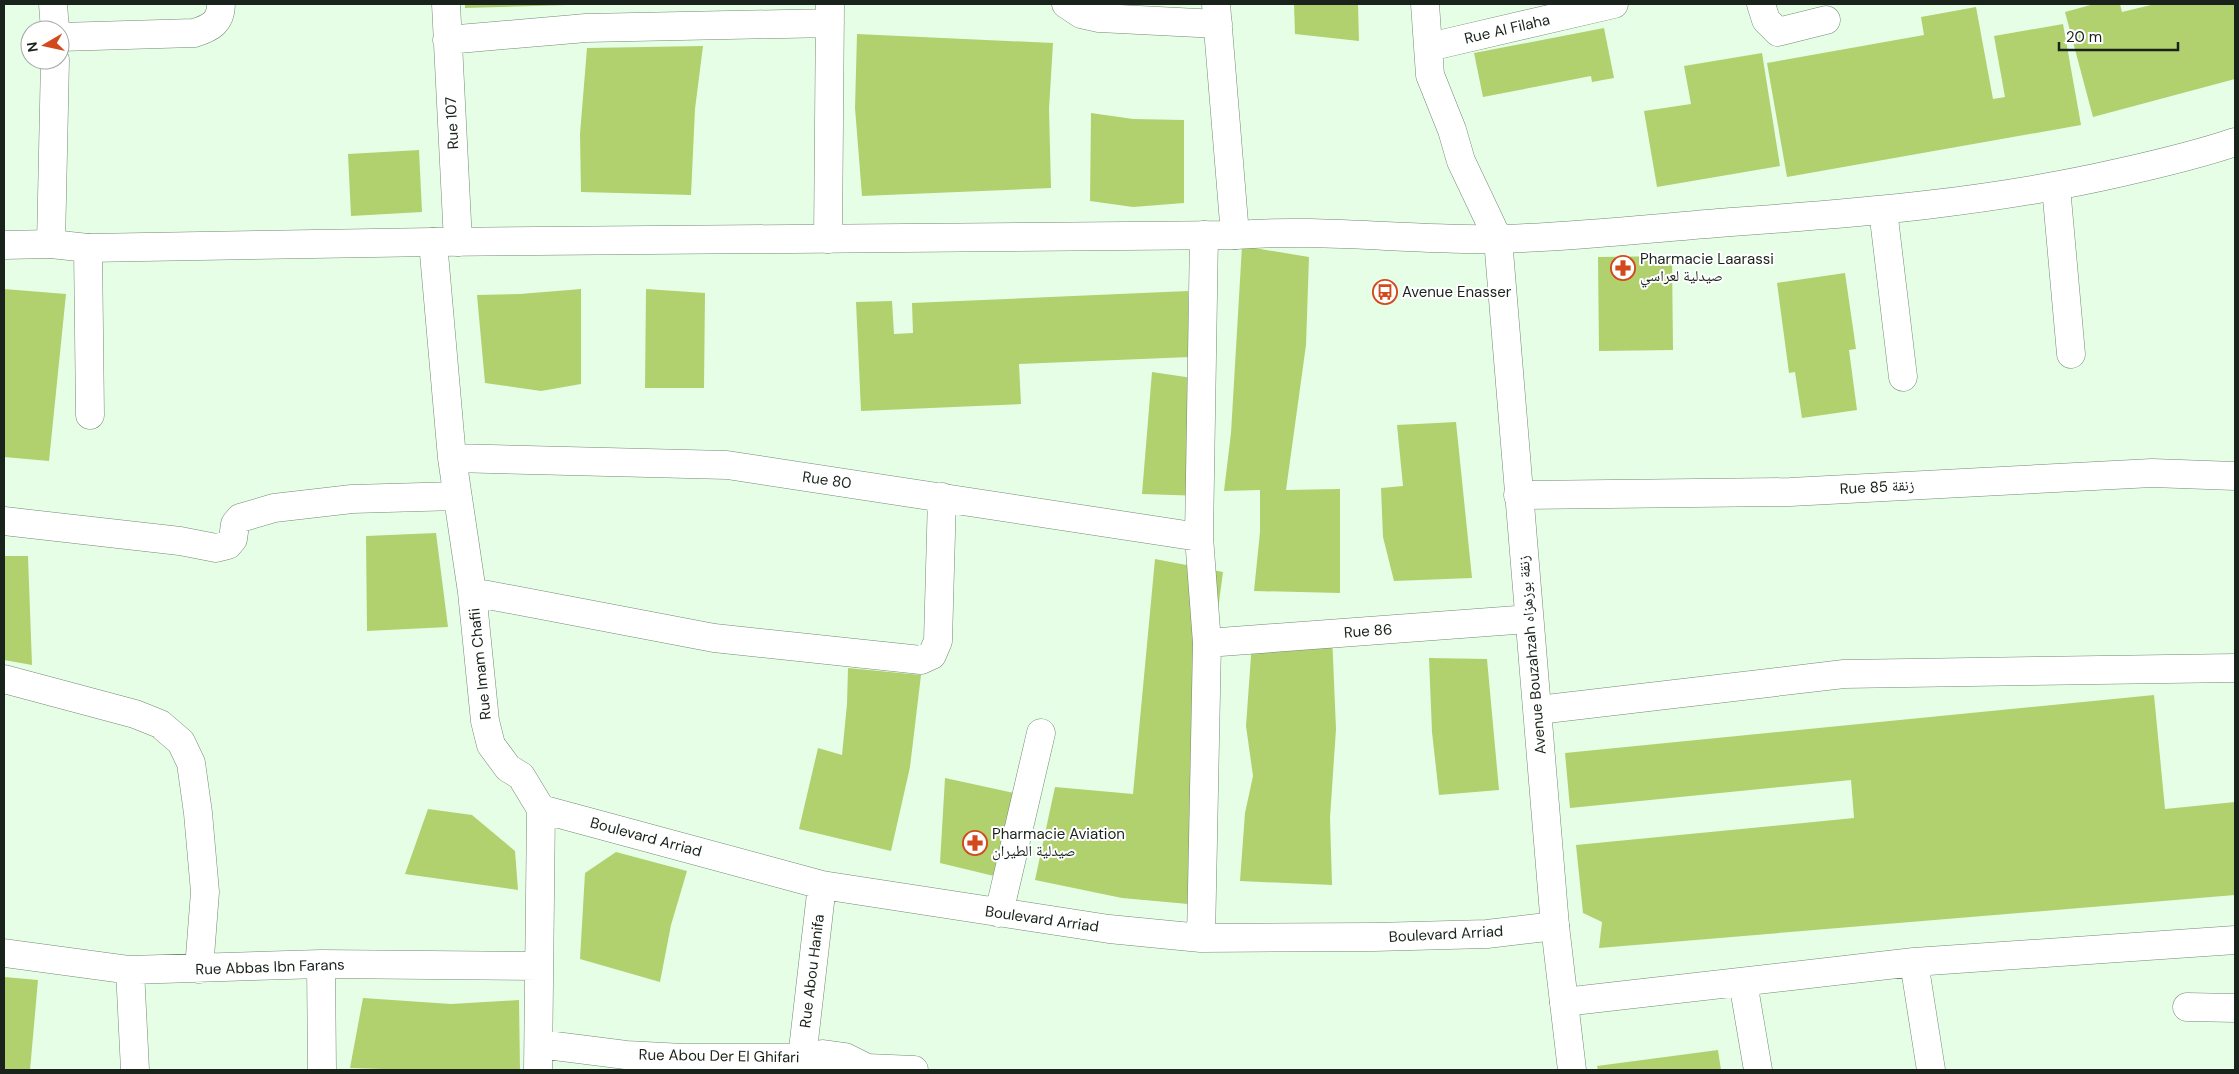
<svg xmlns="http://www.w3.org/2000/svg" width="2239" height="1074" viewBox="0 0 2239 1074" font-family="'DM Sans','Noto Naskh Arabic',sans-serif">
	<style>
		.building { fill: #b1d16f }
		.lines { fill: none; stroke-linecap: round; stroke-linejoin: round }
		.street-casing { stroke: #748974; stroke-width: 29 }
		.secondary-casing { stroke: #748974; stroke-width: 29 }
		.street { stroke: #fff; stroke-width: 28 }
		.secondary { stroke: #fff; stroke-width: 28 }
		.labels { text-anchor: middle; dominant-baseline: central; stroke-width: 4; stroke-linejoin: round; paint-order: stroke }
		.street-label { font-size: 15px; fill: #1a231b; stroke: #fff }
		.poi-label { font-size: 15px; fill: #1a231b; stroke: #fff; text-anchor: start }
	</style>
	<rect width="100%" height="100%" fill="#e6fee6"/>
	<path class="building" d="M465 4H568V5L465 8Z
		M1294 4H1358L1359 41 1295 34Z
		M2094 4H2120L2122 12 2155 4H2235V79L2093 117 2065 12Z
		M1976 7 1993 99 2005 97 1994 36 2063 24 2081 125 1787 177 1767 63 1924 35 1921 17Z
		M1604 28 1614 78 1592 82 1591 76 1483 97 1474 53Z
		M857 34 1053 43 1049 109 1051 188 862 196 855 108Z
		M703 46 695 109 691 195 581 192 580 134 587 48Z
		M1762 53 1780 166 1657 187 1644 111 1691 104 1684 66Z
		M1091 113 1133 119 1184 120V203L1133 207 1090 201Z
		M419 150 422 212 351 216 348 154Z
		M1242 246 1309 257 1306 345 1286 490 1340 489V593L1254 591 1260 532V490L1224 491 1231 433Z
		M1672 256 1673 350 1599 351 1598 257Z
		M1845 273 1856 349 1849 350 1857 410 1802 418 1795 372 1789 373 1777 283Z
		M4 289 66 294 49 461 4 457Z
		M581 289V384L541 391 485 383 477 295 520 294Z
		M646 289 705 293 704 388H645Z
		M1188 291 1190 357 1019 364 1021 404 861 411 856 302 892 301 894 334 913 333 912 303Z
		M1152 372 1206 380 1204 496 1142 494Z
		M1456 422 1472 578 1394 581 1383 537 1381 488 1403 486 1397 425Z
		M436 533 448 627 367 631 366 536Z
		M4 556H28L32 665 4 660Z
		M1155 559 1223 572 1215 632 1199 905 1122 898 1035 880 1055 787 1133 794Z
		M1332 635 1336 729 1330 818 1332 885 1240 881 1245 813 1253 776 1246 726 1252 642Z
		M1429 658 1487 659 1499 790 1439 795 1432 732Z
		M848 668 921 675 910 767 891 851 799 829 818 748 842 755 847 704Z
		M2154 695 2165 809 2235 802V895L1599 948 1602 922 1583 913 1576 845 1854 818 1851 780 1570 808 1565 753Z
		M945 778 1014 793 994 876 940 863Z
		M428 809 472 815 515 851 518 890 405 874Z
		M616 852 687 871 671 925 660 982 580 959 585 873Z
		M4 977 38 980 30 1070H4Z
		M363 998 451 1004 519 1000 520 1070H416L350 1068Z
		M1718 1050 1721 1070H1598L1597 1066Z"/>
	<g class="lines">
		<defs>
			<path id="street" d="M53 4 55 30
				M446 4 458 242
				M1066 4 1081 14 1099 18 1218 24
				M1216 4 1235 235
				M1761 4 1766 20 1778 32 1826 20
				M60 37 194 33C211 28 221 22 221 4
				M447 40 586 28 830 23
				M1429 47 1614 4
				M2056 187 2071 354
				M1883 210 1903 377
				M828 239 830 5
				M433 242 452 458 472 592 485 721 491 745 508 768 521 776 541 809 538 1070
				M51 244 55 60
				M88 248 90 415
				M452 458 727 465 1199 537
				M1518 495 1790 492 2152 473 2235 476
				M4 521 180 541 216 548 228 545 233 539 235 524 240 518 274 508 352 499 457 496
				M472 592 714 638 921 660 932 655 938 641 942 497
				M1207 643 1529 619
				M4 679 135 714 160 724 181 742 191 763 198 813 205 892 199 969
				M1538 710 1844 674 2235 668
				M541 809 822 885 1109 929 1201 938 1374 937 1487 934 1555 926
				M999 913 1041 733
				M1201 938 1207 643 1199 537 1204 235
				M4 953 130 970 321 964 538 966
				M1914 962 1931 1070
				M321 964 322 1070
				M130 970 135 1070
				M1743 982 1758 1070
				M1564 1002 1914 962 2235 940
				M2187 1007 2235 1008
				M539 1044 626 1055 683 1058H802L823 1054 845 1057 867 1068 914 1070
				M802 1058 822 885"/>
			<path id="secondary" d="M1425 4 1430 75 1452 130 1461 161 1498 239 1555 926 1572 1070
				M4 245 51 244 88 248 433 242 1235 235C1323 228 1411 241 1499 239 1576 237 1654 228 1731 222 1861 213 1991 202 2118 173 2158 164 2197 155 2235 142"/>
		</defs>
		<use href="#street" class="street-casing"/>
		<use href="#secondary" class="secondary-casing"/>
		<use href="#street" class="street"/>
		<use href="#secondary" class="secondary"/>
	</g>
	<defs>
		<symbol id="pharmacy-ring" viewBox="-11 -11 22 22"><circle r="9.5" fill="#fff" stroke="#d2491d" stroke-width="1.5"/><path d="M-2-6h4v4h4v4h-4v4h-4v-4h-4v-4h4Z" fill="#d2491d"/></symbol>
		<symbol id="bus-ring" viewBox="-11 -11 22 22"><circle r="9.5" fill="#fff" stroke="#d2491d" stroke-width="1.5"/><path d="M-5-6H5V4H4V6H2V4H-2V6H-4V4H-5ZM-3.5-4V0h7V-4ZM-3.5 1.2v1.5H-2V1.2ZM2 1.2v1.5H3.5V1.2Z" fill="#d2491d"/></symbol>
	</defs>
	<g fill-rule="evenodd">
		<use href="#pharmacy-ring" x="1609" y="254" width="28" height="28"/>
		<use href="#bus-ring" x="1371" y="278" width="28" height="28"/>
		<use href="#pharmacy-ring" x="961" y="829" width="28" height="28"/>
	</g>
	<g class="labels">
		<g class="street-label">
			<text transform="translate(1507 29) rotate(-13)">Rue Al Filaha</text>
			<text transform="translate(452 123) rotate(-93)">Rue 107</text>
			<text transform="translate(827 480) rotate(8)">Rue 80</text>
			<text transform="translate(1877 487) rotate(-3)">Rue 85 زنقة</text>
			<text transform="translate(1368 631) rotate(-4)">Rue 86</text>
			<text transform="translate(1532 655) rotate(-95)">Avenue Bouzahzah زنقة بوزهزاه</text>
			<text transform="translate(480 664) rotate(-96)">Rue Imam Chafii</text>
			<text transform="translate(646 837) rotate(15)">Boulevard Arriad</text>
			<text transform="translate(1042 919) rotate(8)">Boulevard Arriad</text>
			<text transform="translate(1446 934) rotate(-3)">Boulevard Arriad</text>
			<text transform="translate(270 967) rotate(-2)">Rue Abbas Ibn Farans</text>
			<text transform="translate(812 971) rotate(-83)">Rue Abou Hanifa</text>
			<text transform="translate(719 1056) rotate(1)">Rue Abou Der El Ghifari</text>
		</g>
		<g class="poi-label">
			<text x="1640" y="259">Pharmacie Laarassi<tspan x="1640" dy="17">صيدلية لعراسي</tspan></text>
			<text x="1402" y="292">Avenue Enasser</text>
			<text x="992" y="834">Pharmacie Aviation<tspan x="992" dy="17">صيدلية الطيران</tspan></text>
		</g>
	</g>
	<rect width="2239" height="1074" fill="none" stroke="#1a231b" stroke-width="10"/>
	<g transform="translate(45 45) rotate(261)"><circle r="24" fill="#ffffff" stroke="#a3a7a4"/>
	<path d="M0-4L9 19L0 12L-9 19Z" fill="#d2491d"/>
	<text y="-8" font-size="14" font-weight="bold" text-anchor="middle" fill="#1a231b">N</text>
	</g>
	<path d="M2059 42v8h119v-8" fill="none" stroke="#1a231b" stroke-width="2.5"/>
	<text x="2066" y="42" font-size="15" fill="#1a231b" stroke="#ffffff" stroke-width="4" paint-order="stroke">20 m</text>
</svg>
